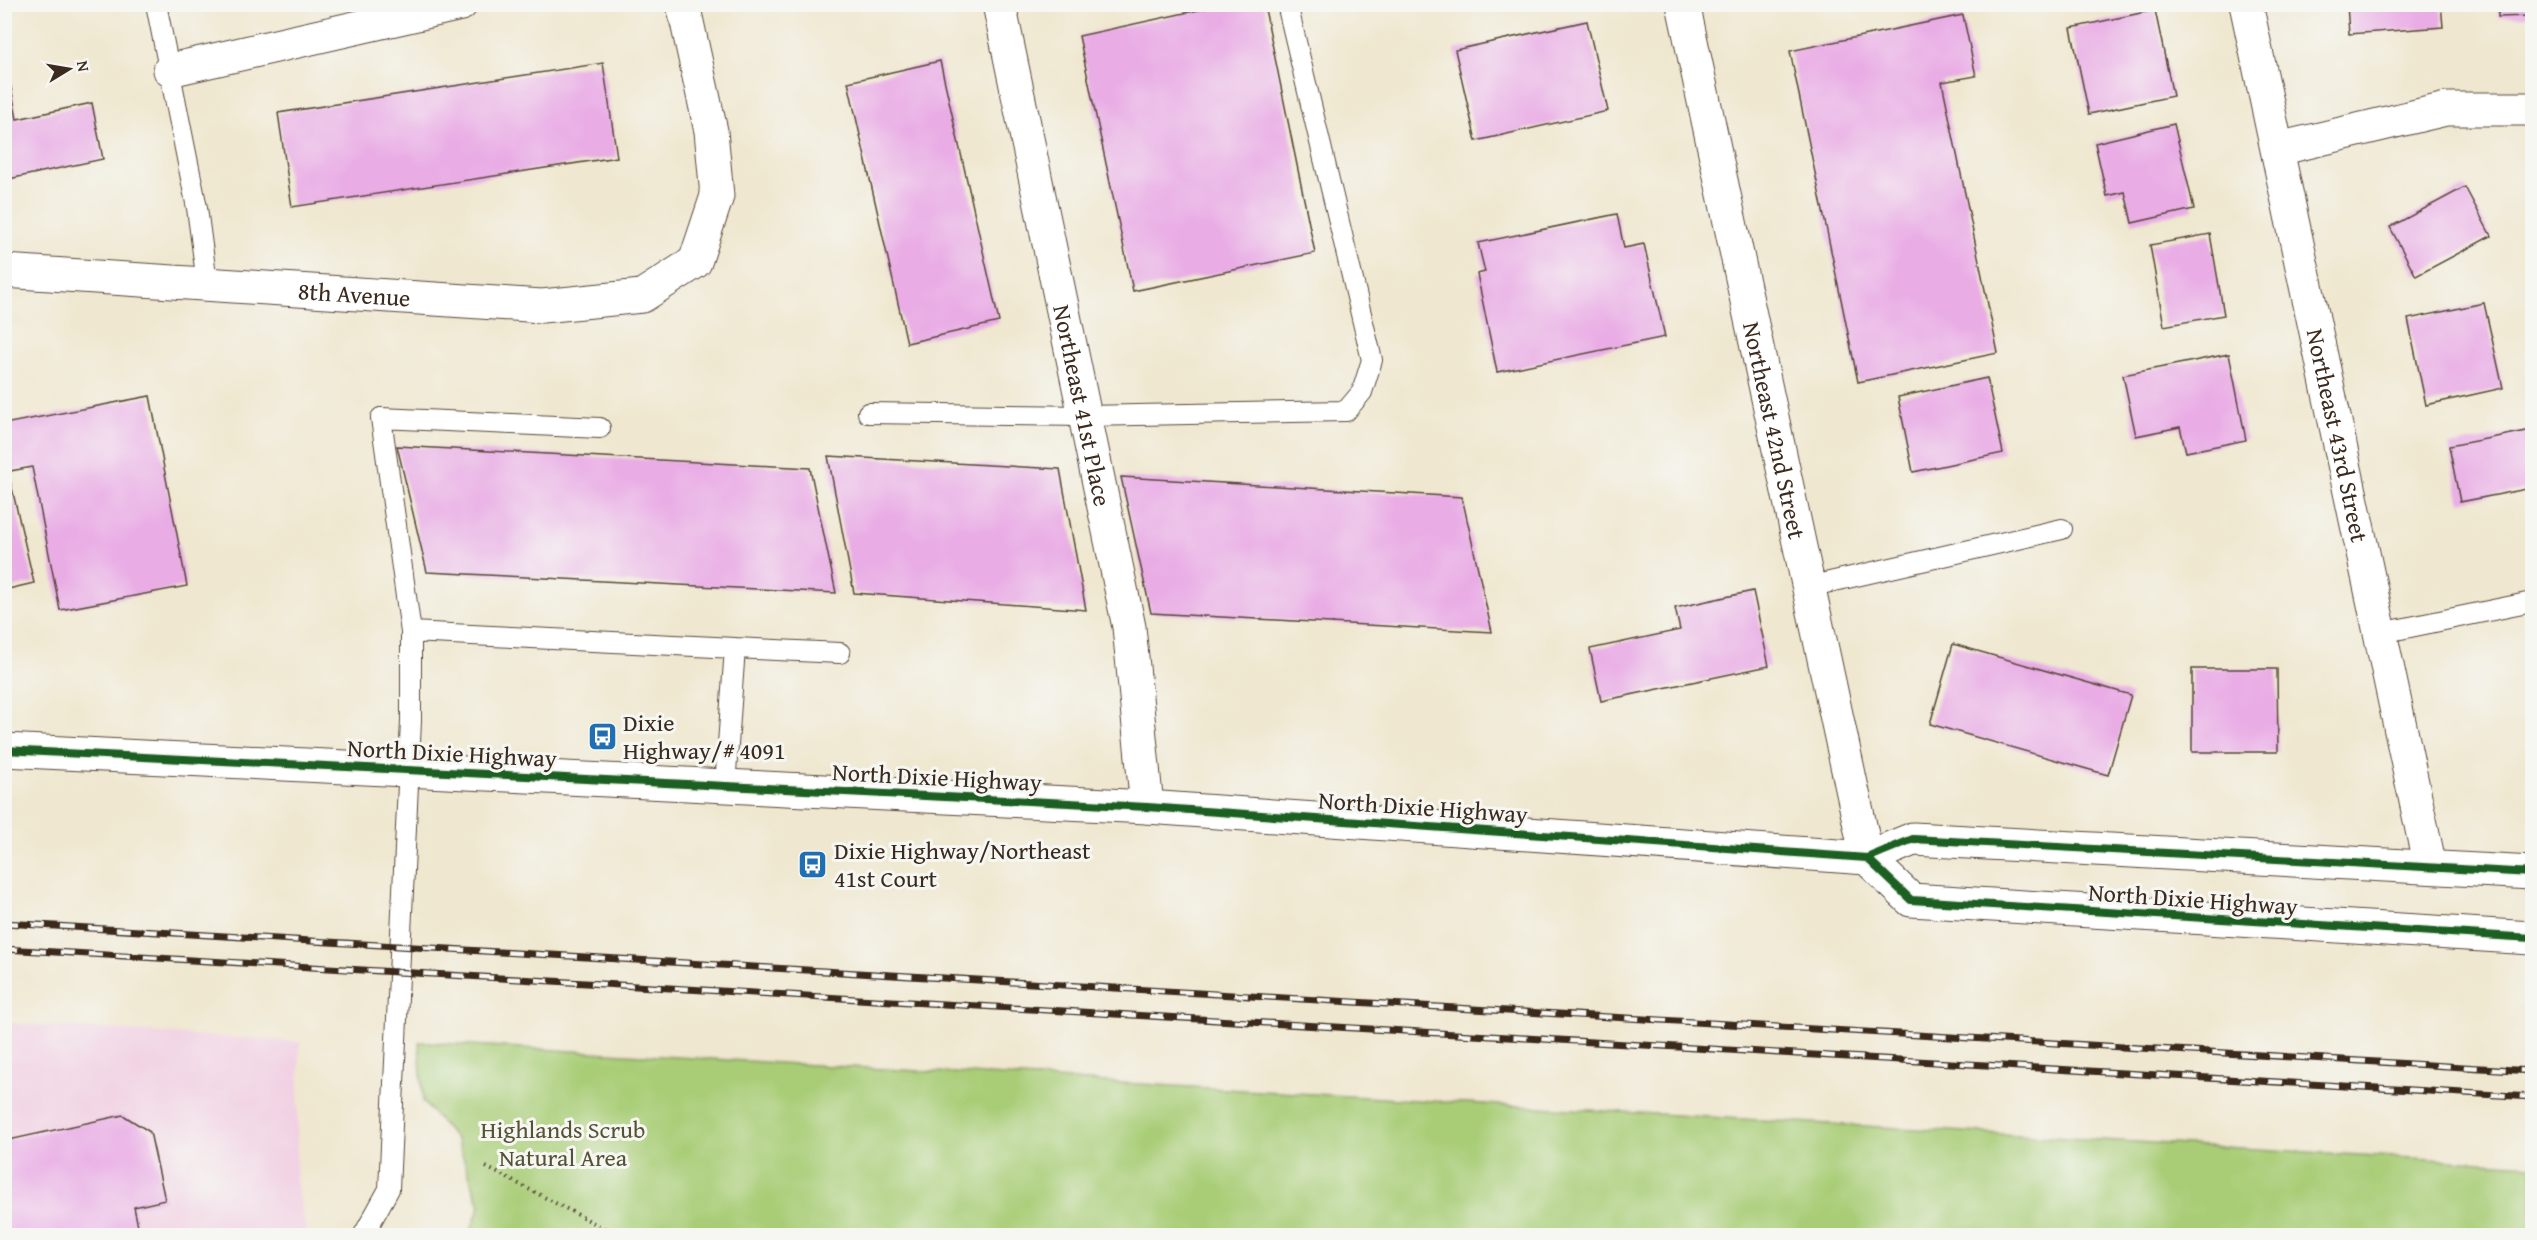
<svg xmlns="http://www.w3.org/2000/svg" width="2537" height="1240" viewBox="0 0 2537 1240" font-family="'Gentium Book Plus',serif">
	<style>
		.built { fill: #f1d0e3 }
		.green { fill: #a9cd77; stroke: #727c4a; stroke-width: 1.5 }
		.building { fill: #e9ace5 }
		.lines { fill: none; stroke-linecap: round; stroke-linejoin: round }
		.service-casing { stroke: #564639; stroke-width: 22 }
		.minor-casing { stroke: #564639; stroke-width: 35 }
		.secondary-casing { stroke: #564639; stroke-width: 35 }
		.path { stroke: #564639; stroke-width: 4; stroke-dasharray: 1.5 4.5; stroke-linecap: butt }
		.service { stroke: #fff; stroke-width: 20 }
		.minor { stroke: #fff; stroke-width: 33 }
		.secondary { stroke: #fff; stroke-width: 33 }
		.rail-casing { stroke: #3b2a1e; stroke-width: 7 }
		.rail { stroke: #f6f6f2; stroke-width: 4.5; stroke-dasharray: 14; stroke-linecap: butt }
		.cycleway-casing { stroke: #f6f6f2; stroke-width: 11 }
		.cycleway { stroke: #1b5e20; stroke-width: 8 }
		.labels { text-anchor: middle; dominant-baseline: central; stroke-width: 6; stroke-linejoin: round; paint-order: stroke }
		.street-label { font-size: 24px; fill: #3b2a1e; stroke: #f6f6f2 }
		.poi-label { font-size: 24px; fill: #3b2a1e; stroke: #f6f6f2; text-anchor: start }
		.park-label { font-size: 24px; fill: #565334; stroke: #f6f6f2 }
	</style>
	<rect width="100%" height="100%" fill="#f6f6f2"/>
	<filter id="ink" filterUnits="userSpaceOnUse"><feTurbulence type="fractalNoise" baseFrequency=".0167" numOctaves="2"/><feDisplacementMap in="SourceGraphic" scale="12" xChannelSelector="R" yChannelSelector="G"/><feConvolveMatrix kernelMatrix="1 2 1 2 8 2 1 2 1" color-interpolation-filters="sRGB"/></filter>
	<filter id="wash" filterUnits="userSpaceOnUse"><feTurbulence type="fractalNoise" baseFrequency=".008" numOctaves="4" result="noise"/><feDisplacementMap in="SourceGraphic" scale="24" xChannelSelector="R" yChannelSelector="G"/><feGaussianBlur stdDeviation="1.35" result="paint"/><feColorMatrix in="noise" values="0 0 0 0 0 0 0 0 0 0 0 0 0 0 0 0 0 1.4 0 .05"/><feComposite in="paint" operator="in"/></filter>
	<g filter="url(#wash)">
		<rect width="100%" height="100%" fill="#efe7cf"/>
		<path class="built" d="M4 1023 300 1042 296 1180 307 1235H5Z"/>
		<path class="green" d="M419 1042 2532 1165V1235H469L480 1206 457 1140 423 1102Z"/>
		<g id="blocks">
			<path class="building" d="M1226 4H1264L1315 253 1133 291 1079 36Z
				M2347 4H2441L2443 27 2349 34Z
				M2498 4H2532V16L2498 17Z
				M2155 10 2173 96 2089 114 2071 28Z
				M1963 15 1976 76 1942 82 1998 353 1858 382 1790 51Z
				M1587 21 1608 111 1476 141 1455 50Z
				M940 61 999 322 907 343 848 82Z
				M603 63 617 157 292 207 278 113Z
				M9 77 17 119 92 103 103 159 4 180V78Z
				M2174 124 2194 209 2132 223 2125 192 2107 196 2095 143Z
				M2465 187 2491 236 2416 276 2390 227Z
				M1617 214 1624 248 1644 244 1665 337 1497 372 1477 274 1485 272 1478 243Z
				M2210 234 2224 315 2164 326 2150 245Z
				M2484 303 2503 388 2426 405 2408 319Z
				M2229 354 2246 440 2186 452 2180 427 2136 436 2123 375Z
				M1987 378 2003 453 1913 472 1898 397Z
				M150 396 187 586 60 610 32 467 10 471 4 424Z
				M2532 430V488L2460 502 2449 446Z
				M397 446 810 468 836 593 427 572Z
				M828 456 1060 469 1086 610 854 593Z
				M8 471 34 583 4 590V472Z
				M1121 477 1462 497 1492 632 1151 613Z
				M1753 591 1769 666 1601 701 1590 649 1680 630 1675 608Z
				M1953 644 2131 695 2108 775 1930 724Z
				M2192 669H2277L2278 752H2192Z
				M123 1115 150 1132 165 1200 134 1207 140 1236H4V1141Z"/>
		</g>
	</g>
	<g filter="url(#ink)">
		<use href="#blocks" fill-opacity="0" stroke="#564639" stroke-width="1.5"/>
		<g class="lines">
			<defs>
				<path id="service" d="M156 4 197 208 207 283
					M868 413 1085 416 1346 411 1362 392 1372 360 1287 4
					M1808 587 2062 529
					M411 632 735 648 725 786
					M2381 633 2532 602
					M735 648 840 653
					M363 1236 389 1189 411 721V632L381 418 600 428"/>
				<g id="minor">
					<path id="s1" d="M999 4 1129 627 1147 807"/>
					<path id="s2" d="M1683 4 1867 858"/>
					<path id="s3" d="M2246 4 2430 867"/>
					<path d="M170 70 461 4"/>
					<path d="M2278 149 2446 109H2532"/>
					<path id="s4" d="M4 271 542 306 642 296 695 262 717 196 711 131 683 4"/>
				</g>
				<path id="secondary" d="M4 750 1147 807 1867 858 1913 839 2532 873
					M1867 858 1911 900 2532 938"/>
			</defs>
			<use href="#service" class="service-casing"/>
			<use href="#minor" class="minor-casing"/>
			<use href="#secondary" class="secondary-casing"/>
			<path class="path" d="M486 1167 619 1236"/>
			<use href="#service" class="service"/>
			<use href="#minor" class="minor"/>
			<use href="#secondary" class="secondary"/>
			<defs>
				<path id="rail" d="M4 923 2532 1071
					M4 949 2532 1097"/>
			</defs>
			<use href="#rail" class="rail-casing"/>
			<use href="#rail" class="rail"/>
			<defs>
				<path id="cycleway" d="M4 750 1147 807 1867 858 1913 839 2532 873
					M1867 858 1911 900 2532 938"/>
			</defs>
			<use href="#cycleway" class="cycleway-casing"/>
			<use href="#cycleway" class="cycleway"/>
		</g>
	</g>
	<defs>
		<symbol id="bus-square" viewBox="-11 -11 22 22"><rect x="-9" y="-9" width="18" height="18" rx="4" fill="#1f6fb2" stroke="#f6f6f2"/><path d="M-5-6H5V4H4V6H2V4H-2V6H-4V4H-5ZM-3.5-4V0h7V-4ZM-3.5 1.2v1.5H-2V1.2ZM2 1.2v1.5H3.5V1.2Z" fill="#fff"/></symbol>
	</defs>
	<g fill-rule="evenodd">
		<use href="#bus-square" x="586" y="720" width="33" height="33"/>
		<use href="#bus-square" x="796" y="848" width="33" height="33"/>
	</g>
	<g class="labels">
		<g class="street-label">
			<text stroke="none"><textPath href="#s4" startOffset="351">8th Avenue</textPath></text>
			<text stroke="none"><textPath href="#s1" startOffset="410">Northeast 41st Place</textPath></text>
			<text stroke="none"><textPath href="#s2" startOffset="436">Northeast 42nd Street</textPath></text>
			<text stroke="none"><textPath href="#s3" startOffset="441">Northeast 43rd Street</textPath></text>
			<text transform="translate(452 753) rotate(3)">North Dixie Highway</text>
			<text transform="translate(937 777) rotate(3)">North Dixie Highway</text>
			<text transform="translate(1423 807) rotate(4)">North Dixie Highway</text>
			<text transform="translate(2193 899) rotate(4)">North Dixie Highway</text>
		</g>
		<g class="poi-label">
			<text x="623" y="722">Dixie<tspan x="623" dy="28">Highway/# 4091</tspan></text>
			<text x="834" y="850">Dixie Highway/Northeast<tspan x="834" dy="28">41st Court</tspan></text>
		</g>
		<g class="park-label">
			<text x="563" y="1129">Highlands Scrub<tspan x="563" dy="28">Natural Area</tspan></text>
		</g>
	</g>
	<rect width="2537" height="1240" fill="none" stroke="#f6f6f2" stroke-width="24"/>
	<g transform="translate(69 69) rotate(79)" stroke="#f6f6f2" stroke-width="4.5" paint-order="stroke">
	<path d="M0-4.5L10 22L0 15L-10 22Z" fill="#3b2a1e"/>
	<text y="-9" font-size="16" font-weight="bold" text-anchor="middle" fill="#3b2a1e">N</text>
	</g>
</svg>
